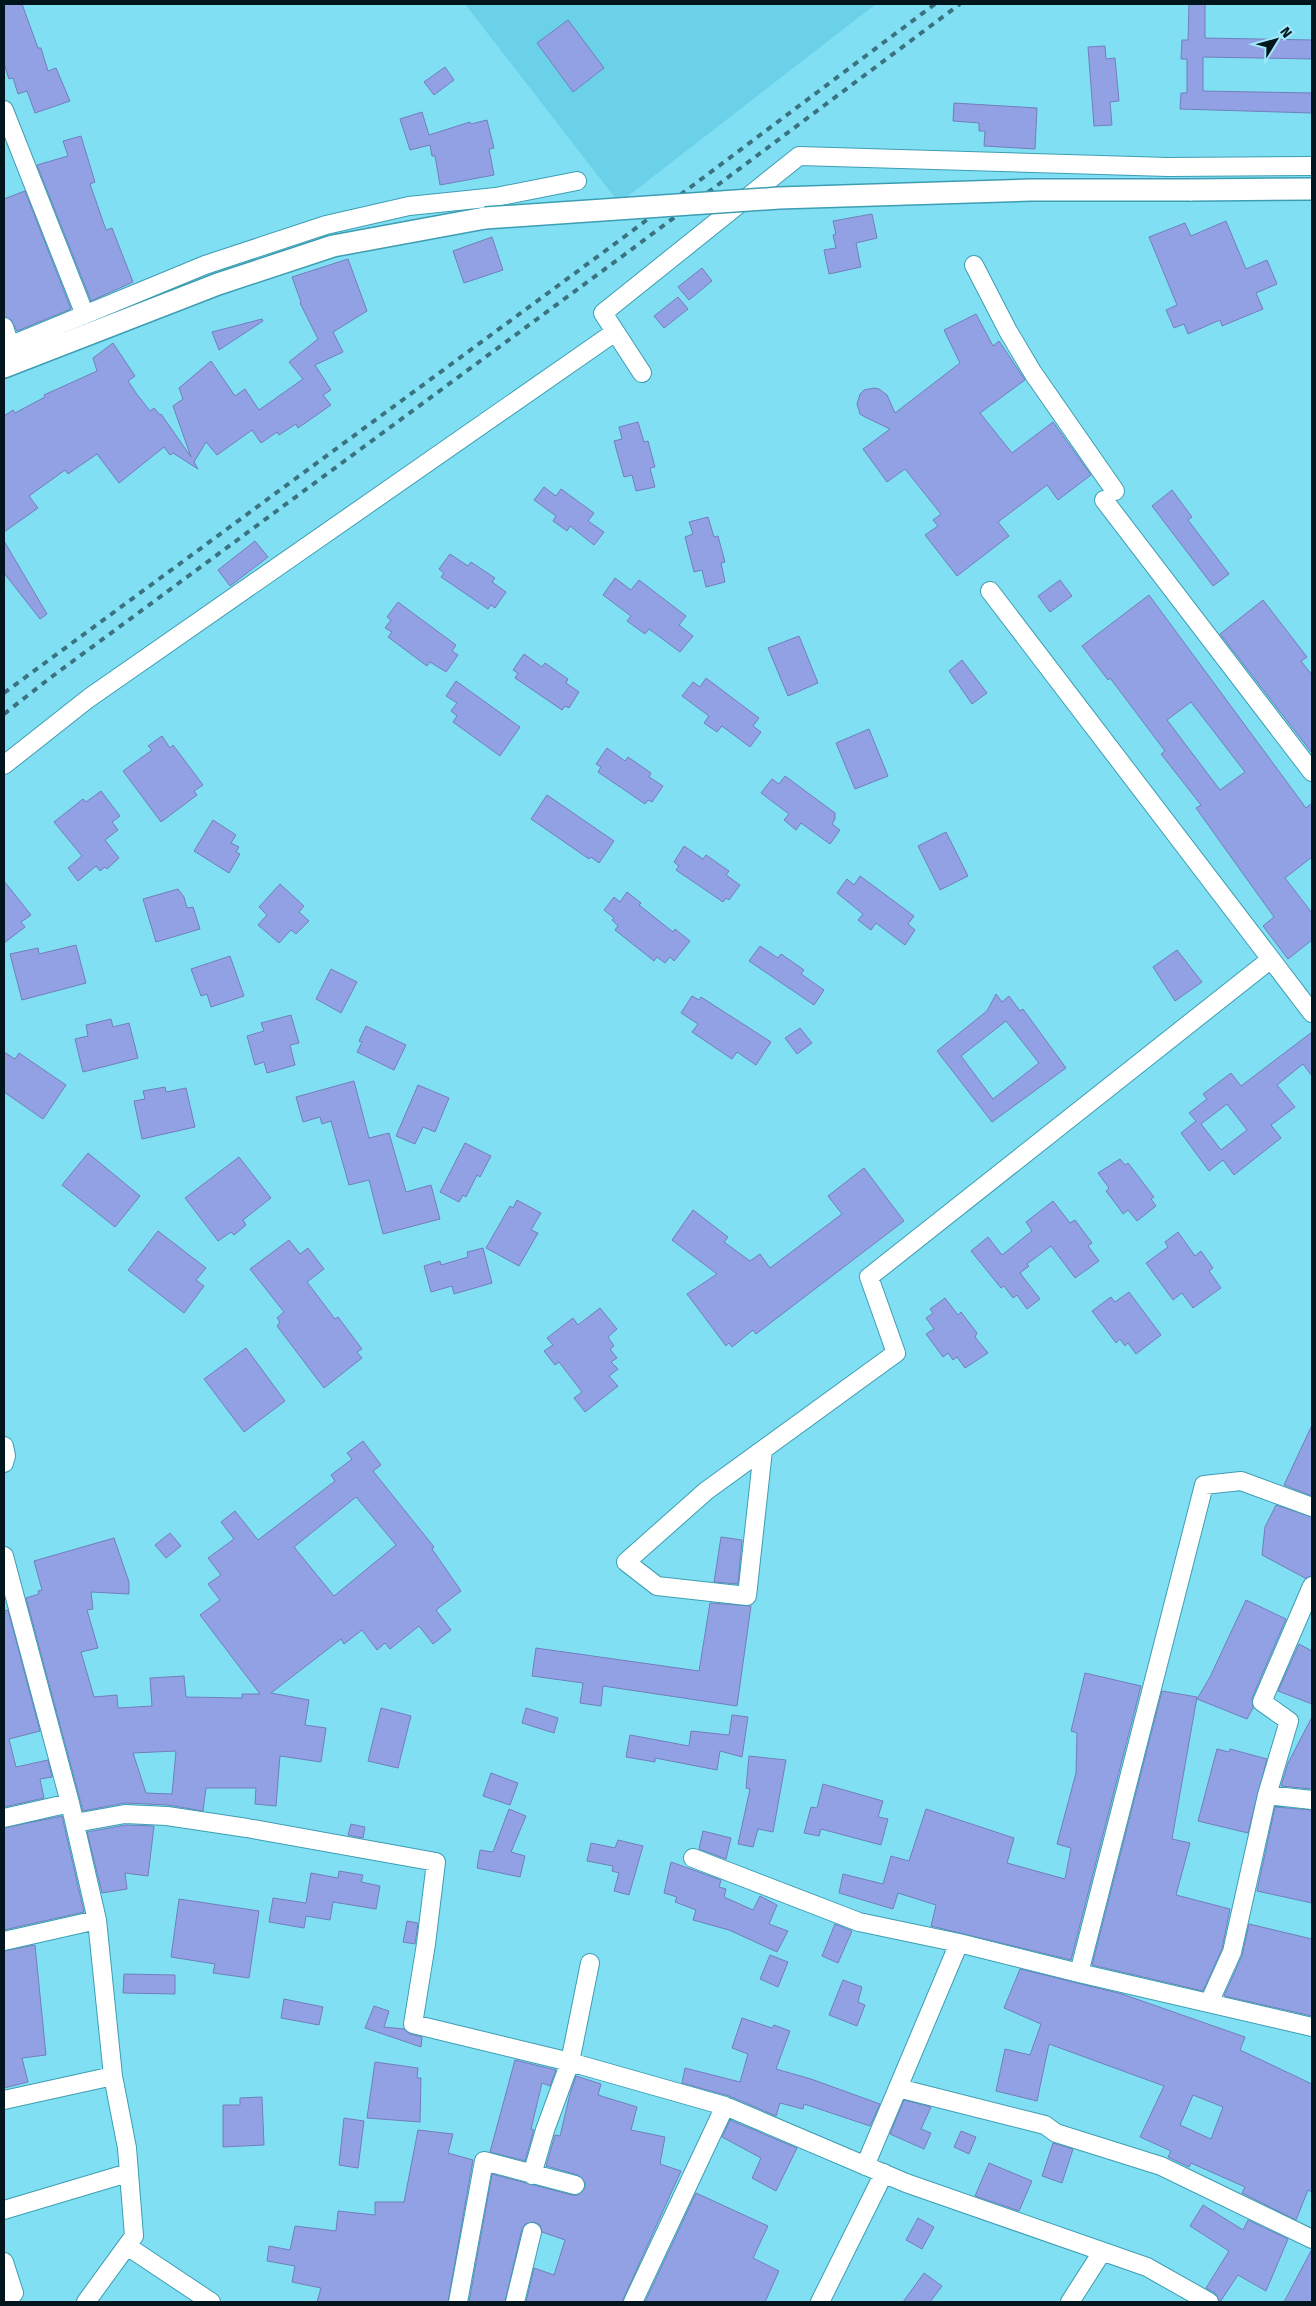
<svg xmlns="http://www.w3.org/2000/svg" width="1316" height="2306" viewBox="0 0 1316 2306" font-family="'Fira Sans',sans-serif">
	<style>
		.built { fill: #6ad1e8 }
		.building { fill: #92a1e3; stroke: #717fbb; fill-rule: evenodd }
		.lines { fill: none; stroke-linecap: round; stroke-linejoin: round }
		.minor-casing { stroke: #3d9eb2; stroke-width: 20 }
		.tertiary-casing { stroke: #3d9eb2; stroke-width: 24 }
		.minor { stroke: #fff; stroke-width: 18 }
		.tertiary { stroke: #fff; stroke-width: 21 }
		.rail { stroke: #3b727f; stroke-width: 4; stroke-dasharray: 6 6; stroke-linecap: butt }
		.tertiary-bridge-casing { stroke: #3d9eb2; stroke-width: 24; stroke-linecap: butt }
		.tertiary-bridge { stroke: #fff; stroke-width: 21 }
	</style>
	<rect width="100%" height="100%" fill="#81dff4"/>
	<path class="built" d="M465 4H876L619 203Z"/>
	<path class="building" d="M4 4H22L38 48H41L48 71 56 68 70 101 35 113 27 91 18 94 13 78 9 79 4 64Z
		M1189 4H1205V38L1312 40V59L1203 57V91L1312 93V113L1180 109 1181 93H1187V59H1181L1182 40H1188Z
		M568 20 604 68 573 92 537 43Z
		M1105 46 1106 59 1115 58 1119 101 1110 102 1112 125 1094 126 1088 47Z
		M445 67 454 80 434 95 424 82Z
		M954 103 1037 108 1035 149 984 146 985 131H979V123L953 121Z
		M422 112 429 135 470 122 471 124 487 120 494 148 489 149 494 175 440 185 435 156H432L430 145 410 150 400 119Z
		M81 136 95 182 90 184 106 230 112 228 133 282 91 301 37 165 68 156 63 141Z
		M25 191 71 309 17 331 11 320 4 317V199Z
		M872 214 877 238 856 243 861 267 829 274 824 250 836 248 833 235 836 234 833 221Z
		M1226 221 1246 269 1267 260 1277 284 1256 293 1263 309 1222 326 1220 320 1188 334 1184 324 1174 328 1166 310 1177 305 1149 237 1185 223 1191 236Z
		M492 237 503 270 464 283 453 251Z
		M348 259 367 311 333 332 343 352 315 365 331 390 323 395 331 405 298 428 296 424 279 435 277 432 261 443 252 430 217 455 206 442 194 462 198 469 173 453 170 455 164 447 119 483 97 454 68 474 65 470 29 496 38 508 4 532V416L13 410 15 413 45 397 44 395 97 371 93 358 113 343 135 376 128 381 136 393 150 411 154 408 160 415 161 414 191 457 173 406 183 399 179 388 211 361 235 396 245 389 259 410 303 379 289 362 318 339 300 303 301 302 292 277Z
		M702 268 712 281 689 300 678 287Z
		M678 297 688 309 664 328 654 316Z
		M976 314 993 346 999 341 1025 380 980 413 1012 453 1053 422 1091 475 1058 500 1047 485 998 522 1009 536 957 576 925 535 938 526 933 520 941 514 905 469 887 482 863 449 890 429 865 417 860 414 857 404 860 394 864 390 874 388 879 389 887 395 895 413 960 363 944 330Z
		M262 319 263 321 219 350 212 332Z
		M638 422 644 442 648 441 655 467 650 468 655 487 636 491 632 475 624 477 614 441 622 439 619 427Z
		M544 487 556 496 561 489 594 513 588 521 604 532 594 545 570 526 567 531 553 521 556 516 534 500Z
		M1172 490 1192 517 1188 520 1229 574 1213 586 1152 506Z
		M708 517 714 537 718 536 725 562 721 563 725 582 706 587 702 570 694 572 685 537 693 534 689 522Z
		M4 541 47 614 40 619 4 573Z
		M255 541 268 557 230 586 218 570Z
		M450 554 468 566 471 562 495 578 492 582 506 592 495 608 491 605 488 609 441 577 444 573 439 569Z
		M615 578 631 590 639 580 686 616 679 625 693 636 680 652 649 629 645 634 627 621 631 616 603 595Z
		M1060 580 1072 596 1050 612 1038 596Z
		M1149 595 1306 808 1312 803V857L1285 878 1312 913V940L1288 959 1263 926 1274 917 1196 808 1201 805 1161 754 1165 751 1110 678 1108 680 1082 646ZM1191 702 1245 772 1220 790 1167 720Z
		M1263 600 1307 657 1301 661 1312 675V753L1220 634Z
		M398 602 456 645 452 651 458 655 446 672 430 662 427 666 388 637 392 632 385 628 391 620 387 617Z
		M799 636 818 683 788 696 768 648Z
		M524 654 542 667 545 663 568 679 566 683 579 692 569 708 565 706 562 710 515 678 518 673 513 670Z
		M962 660 987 693 972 704 949 671Z
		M706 678 759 718 753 726 761 732 750 747 722 726 717 732 704 723 709 716 682 696 693 682 700 687Z
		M456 681 520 727 500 756 453 722 457 716 451 711 457 703 446 696Z
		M869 729 888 776 855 789 836 743Z
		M162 736 170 748 173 745 203 785 194 791 197 795 161 822 123 771 152 750 148 746Z
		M607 748 625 761 628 757 651 773 649 777 663 786 652 802 648 800 645 804 598 772 601 767 596 764Z
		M785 776 835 813V819L832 824 840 830 830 844 801 823 796 830 784 820 789 814 761 793 772 779 779 784Z
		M101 791 120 816 112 822 118 830 105 840 119 858 107 869 105 867 100 871 96 866 78 881 68 868 82 856 54 822 83 799 86 802Z
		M547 795 614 841 599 863 591 857 589 859 531 819Z
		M213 820 236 835 231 843 239 847 236 852 240 854 229 873 194 851Z
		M946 832 968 876 940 890 918 846Z
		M684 846 703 859 706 855 729 871 726 875 740 885 729 900 726 898 723 902 676 870 679 866 674 862Z
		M860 876 914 916 908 924 915 930 905 945 876 923 871 930 858 920 863 914 837 893 847 879 854 885Z
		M4 881 31 915 21 922 25 927 4 943Z
		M280 884 304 906 299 912 309 921 296 934 291 930 279 943 258 925 267 915 259 907Z
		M178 889 184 897 187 908 193 907 200 929 156 942 143 899Z
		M627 892 641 903 639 905 673 932 675 929 690 941 674 961 670 957 665 963 657 957 654 961 615 930 618 926 612 920 614 918 604 910 614 897 620 902Z
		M76 945 86 983 22 1000 10 954 38 948 39 954Z
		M760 946 778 958 781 954 804 970 801 974 824 990 814 1005 749 961Z
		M1177 950 1202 982 1175 1001 1153 967Z
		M230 956 244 996 211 1007 207 994 201 996 191 969Z
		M331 969 357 982 341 1013 316 999Z
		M996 994 1002 1002 1009 996 1020 1011 1023 1009 1066 1068 992 1122 937 1051 987 1011ZM1006 1021 1039 1063 993 1099 961 1056Z
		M692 996 699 1000 701 997 771 1042 756 1065 737 1052 732 1059 692 1032 698 1024 681 1013Z
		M291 1015 299 1043 290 1045 295 1065 267 1073 264 1062 255 1065 247 1036 264 1031 261 1023Z
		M111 1019 113 1027 129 1023 138 1058 83 1072 75 1039 88 1036 86 1025Z
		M366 1026 406 1045 394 1070 357 1052 362 1042 359 1041Z
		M800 1028 812 1043 797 1054 785 1038Z
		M1312 1032V1076L1303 1064 1277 1085 1295 1107 1271 1125 1281 1138 1234 1175 1223 1160 1209 1171 1181 1133 1196 1121 1189 1113 1207 1099 1203 1094 1231 1073 1241 1086ZM1227 1104 1247 1130 1221 1150 1201 1124Z
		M4 1052 15 1059 19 1053 66 1085 43 1119 4 1092Z
		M354 1081 369 1138 389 1133 406 1192 431 1185 440 1219 383 1234 369 1180 349 1185 331 1121 322 1124 320 1117 303 1122 296 1097Z
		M418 1085 449 1098 435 1132 423 1127 415 1144 396 1136Z
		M165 1087 166 1092 186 1088 195 1127 142 1139 134 1101 145 1099 143 1091Z
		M465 1143 491 1156 480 1177 477 1175 466 1197 463 1195 459 1202 440 1192Z
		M88 1153 140 1196 115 1227 62 1185Z
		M239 1157 271 1198 243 1220 246 1225 234 1235 231 1232 218 1241 185 1198Z
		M1120 1159 1125 1165 1128 1163 1154 1197 1151 1199 1156 1206 1137 1221 1128 1210 1123 1214 1119 1208 1106 1191 1109 1188 1098 1173Z
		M864 1168 904 1221 756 1334 753 1330 732 1347 729 1343 726 1346 687 1294 717 1274 672 1240 693 1210 728 1237 724 1242 750 1261 760 1254 770 1268 842 1214 828 1196Z
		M517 1200 541 1213 531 1230 538 1233 519 1266 486 1248 510 1206 513 1208Z
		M1053 1201 1070 1223 1075 1220 1092 1243 1088 1246 1099 1261 1075 1278 1051 1246 1027 1264 1029 1266 1020 1273 1040 1299 1027 1309 1017 1295 1013 1298 1004 1286 1001 1288 971 1251 988 1237 1002 1255 1032 1231 1026 1222Z
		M158 1231 206 1268 196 1280 204 1286 184 1313 128 1270Z
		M1178 1232 1195 1256 1201 1251 1213 1268 1209 1271 1221 1288 1193 1308 1182 1293 1173 1300 1146 1263 1168 1247 1165 1242Z
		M289 1240 300 1254 308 1248 324 1269 307 1282 335 1319 338 1317 362 1349 357 1352 362 1358 324 1388 277 1326 280 1322 277 1318 284 1312 250 1269Z
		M483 1248 492 1283 454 1294 452 1286 431 1292 424 1266 440 1261 441 1265 468 1257 467 1252Z
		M1129 1292 1161 1335 1136 1354 1128 1343 1125 1346 1120 1339 1116 1343 1092 1311 1111 1297 1115 1302Z
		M945 1298 958 1315 961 1312 977 1333 975 1337 988 1353 965 1368 957 1357 953 1360 948 1353 943 1357 926 1334 934 1329 926 1318 933 1313 930 1309Z
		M600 1308 617 1329 608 1337 614 1346 610 1349 617 1358 611 1362 618 1369 609 1376 618 1386 585 1412 574 1398 582 1392 559 1362 555 1365 544 1351 553 1345 547 1338 573 1318 578 1325Z
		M246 1348 285 1401 244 1432 204 1379Z
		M1312 1425V1496L1284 1485Z
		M363 1441 381 1465 373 1471 434 1547 432 1549 461 1591 436 1610 451 1630 433 1644 419 1626 390 1649 385 1643 377 1650 362 1630 344 1644 341 1639 271 1693 309 1700 305 1725 326 1728 321 1762 280 1756 276 1806 255 1804 256 1788H206L203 1811 168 1805 125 1803 83 1811 26 1598 39 1594 38 1591 42 1590 34 1561 114 1538 129 1582V1594L91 1592 93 1609 87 1610 98 1648 81 1652 94 1697 117 1695 118 1708 152 1706 150 1678 184 1676 186 1697 242 1698V1694H260L200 1615 220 1600 208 1584 221 1575 208 1558 234 1539 221 1522 235 1511 258 1540 335 1481 331 1475 352 1459 347 1453ZM356 1497 396 1545 334 1596 294 1547ZM176 1751 172 1794 146 1793 133 1753Z
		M1276 1505 1312 1517V1576L1305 1578 1262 1555 1265 1527Z
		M170 1533 181 1546 166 1558 155 1545Z
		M721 1537 742 1540 738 1584 714 1582Z
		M1246 1600 1286 1619 1252 1698 1253 1708 1247 1719 1197 1699 1210 1677Z
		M710 1603 751 1606 737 1706 603 1686 601 1706 580 1703 583 1683 532 1676 536 1648 699 1671Z
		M8 1610 40 1731 9 1739 16 1767 48 1760 52 1777 40 1779 44 1798 4 1807V1611Z
		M1299 1644 1312 1651V1704L1278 1691Z
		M1085 1673 1141 1686 1071 1960 931 1926 936 1905 898 1893 893 1909 839 1893 843 1874 883 1884 891 1856 909 1861 926 1809 1014 1838 1007 1863 1065 1879 1071 1848 1057 1844 1076 1773 1077 1733 1071 1731Z
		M1162 1691 1197 1697 1172 1839 1190 1843 1176 1895 1230 1909 1222 1949 1203 1991 1092 1965Z
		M381 1708 411 1716 398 1768 368 1761Z
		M526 1708 558 1718 554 1733 522 1723Z
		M732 1715 748 1717 742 1757 720 1751 717 1770 655 1758V1762L626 1757 630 1735 689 1746 691 1731 729 1735Z
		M1312 1717V1789L1281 1786 1288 1763Z
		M1217 1749 1229 1752 1230 1749 1267 1759 1248 1833 1198 1821Z
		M749 1756 786 1760 773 1832 758 1829 753 1847 738 1844 750 1789 746 1788Z
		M491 1773 518 1783 510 1805 483 1796Z
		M823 1784 883 1801 878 1817 888 1819 881 1845 821 1829 819 1836 804 1833 811 1807 817 1808Z
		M1275 1807 1312 1810V1903L1257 1891Z
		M509 1809 526 1816 511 1852 525 1856 520 1877 477 1868 480 1850 493 1852Z
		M62 1816 84 1912 4 1930V1828Z
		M351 1824 365 1827 363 1838 348 1835Z
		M126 1825 154 1826 148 1876 125 1873 127 1889 102 1893 87 1832Z
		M703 1831 731 1838 726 1859 699 1849Z
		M618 1840 643 1846 629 1895 614 1891 619 1873 612 1871 613 1866 587 1861 591 1843 615 1848Z
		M671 1862 721 1880 719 1887 726 1889 724 1897 753 1910 760 1896 777 1905 769 1924 788 1931 777 1952 729 1930 693 1920 696 1910 675 1902 677 1897 664 1893Z
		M339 1871 363 1875 361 1882 380 1886 376 1909 333 1902 330 1920 306 1916 304 1928 269 1922 273 1898 306 1903 311 1873 338 1878Z
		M179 1899 259 1911 249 1978 213 1973 215 1964 171 1957Z
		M407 1921 418 1923 415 1944 403 1942Z
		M835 1924 852 1931 838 1963 822 1956Z
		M1249 1924 1312 1939V2016L1224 1996 1242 1956Z
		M35 1945 46 2055 22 2058 28 2082 4 2088V1951Z
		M770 1955 788 1962 778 1987 760 1979Z
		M1020 1969 1122 1994 1245 2037 1240 2050 1312 2084V2192L1308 2190 1296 2220 1242 2193 1245 2187 1191 2163 1189 2167 1168 2157 1171 2151 1140 2137 1164 2086 1049 2044 1037 2101 996 2091 1005 2049 1030 2055 1041 2024 1004 2008ZM1193 2095 1223 2107 1211 2139 1180 2125Z
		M124 1974 175 1975V1994L123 1993Z
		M843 1980 862 1987 858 2002 865 2005 857 2026 829 2015Z
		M284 1999 323 2007 319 2025 281 2018Z
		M374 2006 389 2011 384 2027 404 2029 410 2034 422 2037 421 2047 365 2028Z
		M742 2018 772 2028 774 2025 790 2031 776 2069 811 2079 880 2104 870 2126 804 2104 803 2109 780 2103 776 2116 729 2096 682 2083 685 2068 740 2082 748 2054 732 2048Z
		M515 2060 556 2070 550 2086 542 2083 531 2129 534 2130 525 2161 490 2152Z
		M375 2062 418 2068 417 2078H421L420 2122 367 2118Z
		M576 2076 601 2084 598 2095 637 2107 631 2130 665 2137 660 2164 681 2171 622 2302H526L534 2268 554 2275 565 2240 542 2232 540 2225 534 2222 525 2224 522 2229 505 2302H469L492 2174 572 2195H578L585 2188V2182L578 2175 546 2166 555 2135 560 2136 570 2094Z
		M262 2097 264 2145 223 2147V2105H240V2098Z
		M904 2100 931 2107 921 2129 931 2133 924 2149 890 2134Z
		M344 2118 364 2121 358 2168 339 2165Z
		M730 2120 797 2148 776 2191 752 2178 761 2158 722 2137Z
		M418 2130 453 2134 448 2153 473 2160 448 2302H317L321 2288 292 2282 295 2266 267 2261 269 2246 290 2250 295 2226 336 2231 338 2211 375 2215V2202H404Z
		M961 2131 976 2137 969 2154 954 2147Z
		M1053 2143 1073 2149 1062 2183 1042 2176Z
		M989 2163 1032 2181 1019 2211 975 2196Z
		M696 2193 768 2226 753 2258 779 2271 765 2302H645Z
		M1203 2205 1243 2230 1248 2220 1288 2239 1266 2291 1238 2275 1220 2302 1215 2293 1206 2288 1229 2251 1190 2226Z
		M918 2218 934 2227 922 2249 906 2240Z
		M1312 2249V2302H1284Z
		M924 2273 942 2286 930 2302H903Z"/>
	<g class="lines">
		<defs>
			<path id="minor" d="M4 110 85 315
				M974 265 1008 331 1033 373 1115 491
				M4 327 10 346
				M4 348 205 265 326 225 409 206 496 197 577 181
				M642 373 603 313 799 156 1168 167 1312 166
				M1104 500 1312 772
				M990 591 1312 1013
				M4 765 89 698 615 332
				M4 1446 6 1456 4 1463
				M763 1450 747 1596 657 1586 626 1562 706 1491 896 1353 869 1277 1271 959
				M4 1556 70 1803 97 1920 113 2076 127 2148 134 2236 86 2302
				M1267 1795 1312 1800
				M4 1818 70 1803
				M75 1823 125 1814 167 1816 247 1828 436 1862 426 1944 413 2024 570 2062 725 2106 906 2183 1147 2267 1209 2302
				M693 1858 859 1922 959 1943 1079 1973 1312 2027
				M4 1941 97 1920
				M1079 1973 1204 1485 1241 1481 1312 1507
				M1209 2003 1232 1952 1267 1795 1289 1721 1262 1702 1312 1586
				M898 2088 1045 2125 1056 2133 1161 2166 1312 2239
				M4 2100 113 2076
				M865 2166 959 1943
				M532 2175 545 2130 570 2062 590 1963
				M4 2210 128 2173
				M127 2246 211 2302
				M4 2262 14 2293 7 2302
				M458 2302 484 2161 575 2185
				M515 2302 532 2232
				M633 2302 725 2106
				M820 2302 884 2173
				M1070 2302 1102 2252"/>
			<path id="tertiary" d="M1190 190 1312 189
				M4 367 218 284 333 246 485 218"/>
		</defs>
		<use href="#minor" class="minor-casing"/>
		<use href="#tertiary" class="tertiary-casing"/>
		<use href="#minor" class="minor"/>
		<use href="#tertiary" class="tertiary"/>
		<path class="rail" d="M4 693 616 243 935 4
			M4 714 50 678 624 255 960 4"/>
		<defs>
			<path id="tertiary-bridge" d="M485 218 779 198 1031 190H1190"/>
		</defs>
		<use href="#tertiary-bridge" class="tertiary-bridge-casing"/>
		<use href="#tertiary-bridge" class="tertiary-bridge"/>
	</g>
	<rect width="1316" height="2306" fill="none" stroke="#00161c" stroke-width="10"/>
	<g transform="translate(1276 40) rotate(53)" stroke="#a1e9fa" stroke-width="4" paint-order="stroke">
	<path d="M0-4L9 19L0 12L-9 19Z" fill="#00161c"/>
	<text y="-8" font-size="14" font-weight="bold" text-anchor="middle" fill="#00161c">N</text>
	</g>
</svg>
